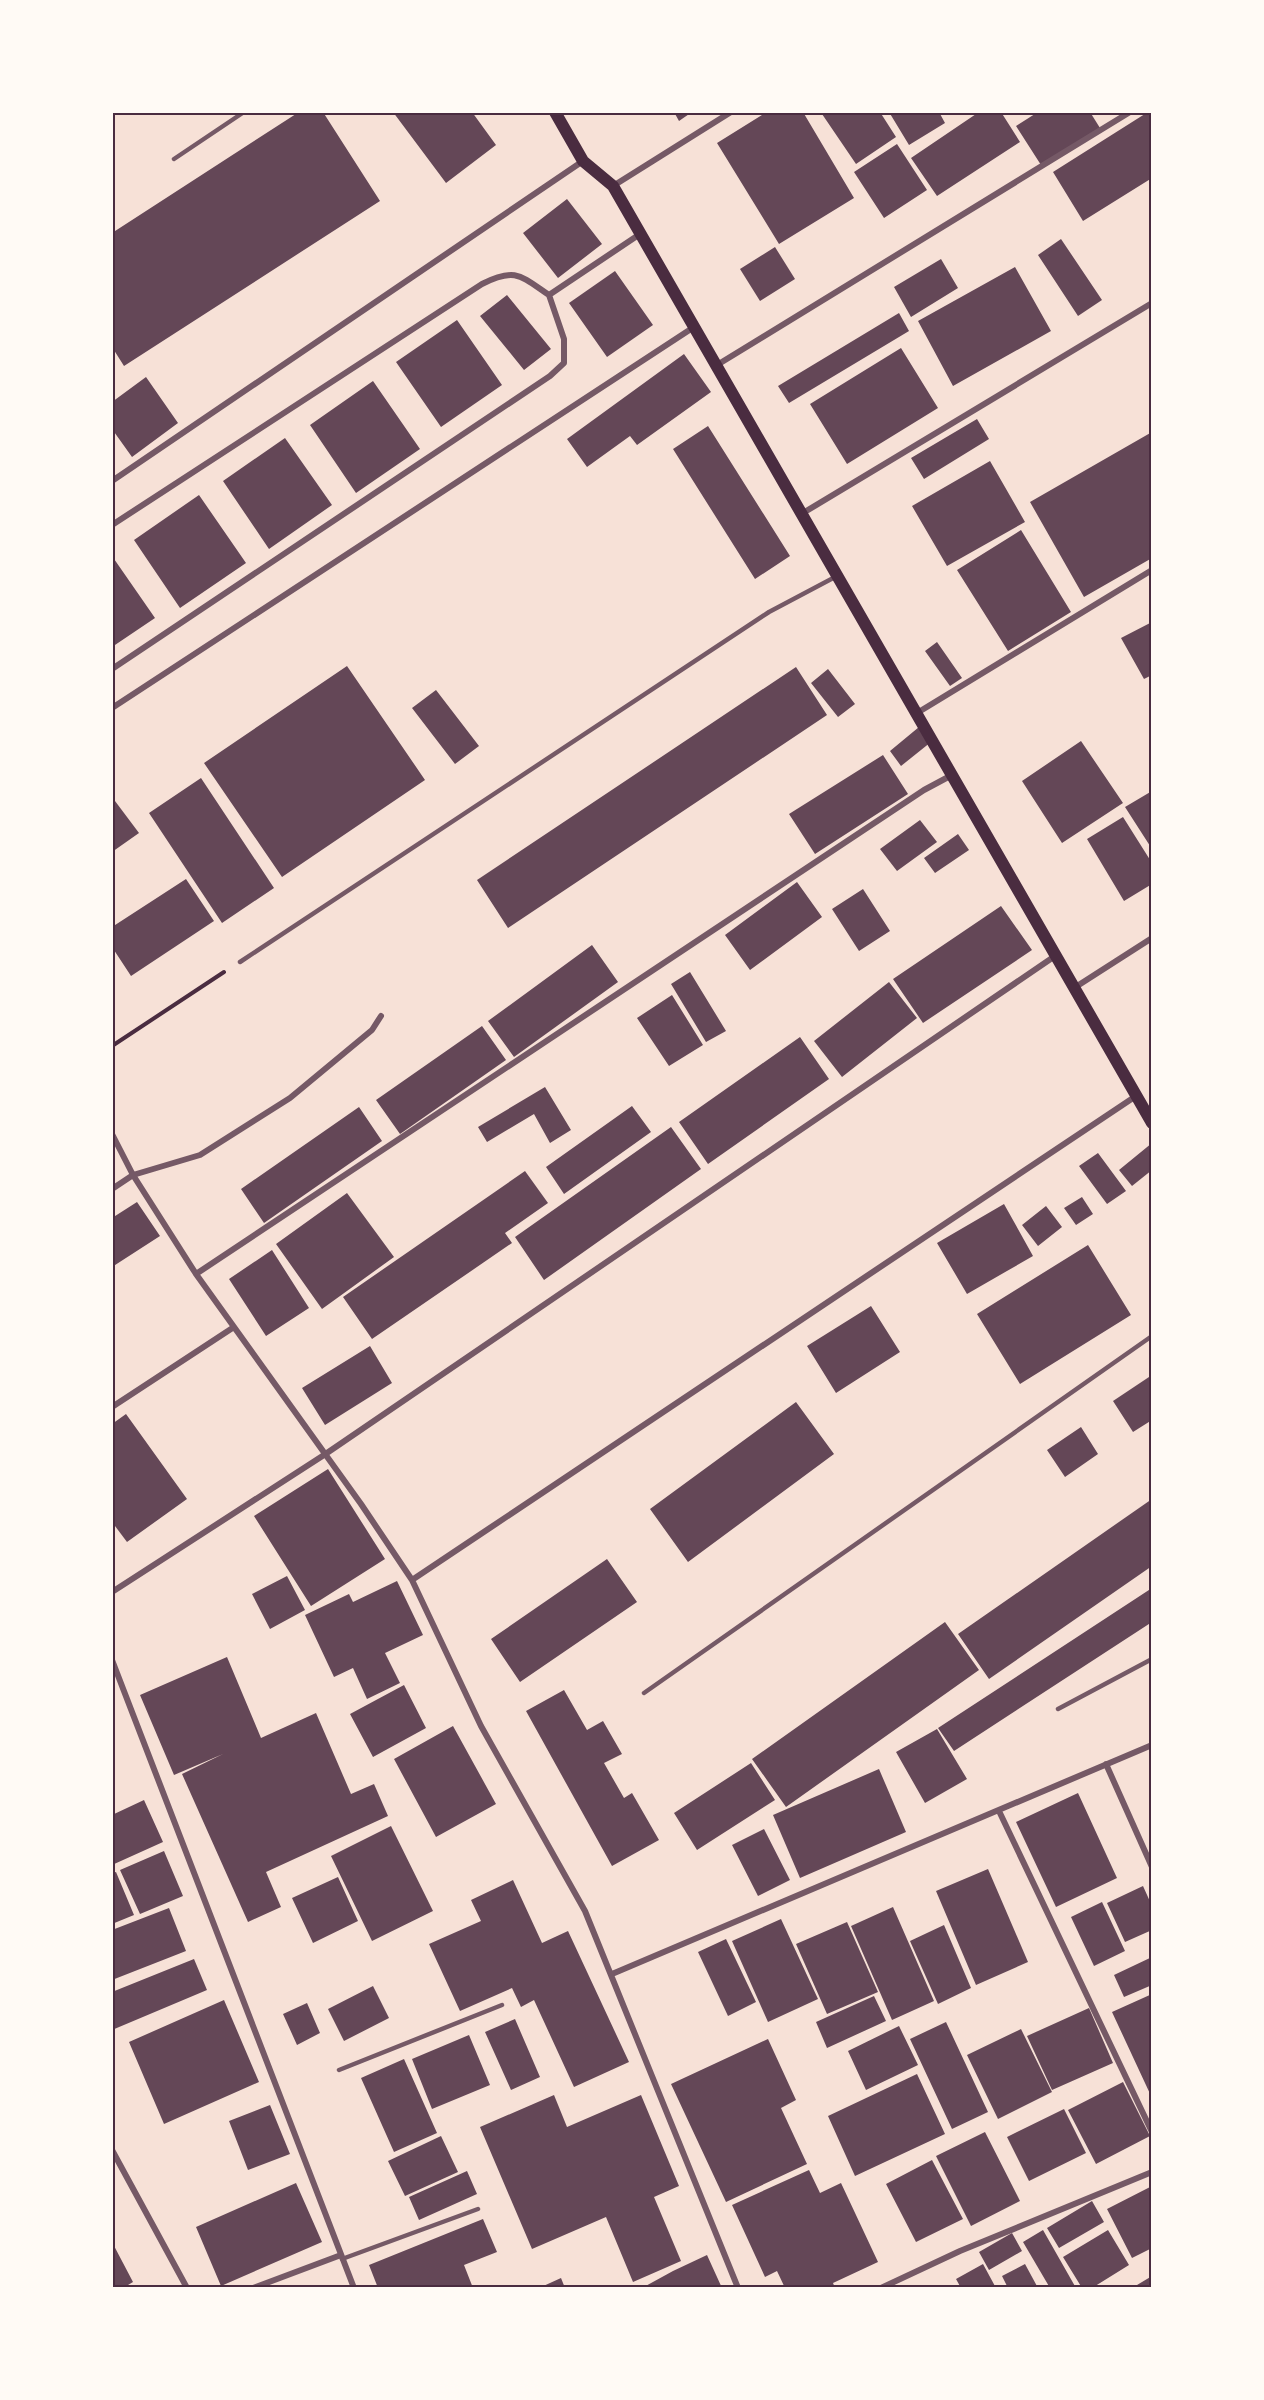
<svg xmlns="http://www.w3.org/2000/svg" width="1264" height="2400" viewBox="0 0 1264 2400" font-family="'Sofia Sans Condensed',sans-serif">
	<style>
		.building { fill: #644757 }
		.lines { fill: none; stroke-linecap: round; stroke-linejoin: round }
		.path { stroke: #4a2c40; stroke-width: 4 }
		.service { stroke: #755966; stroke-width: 4.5 }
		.minor { stroke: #755966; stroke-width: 6 }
		.secondary { stroke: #4a2c40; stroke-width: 12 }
		.neatline { fill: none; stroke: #4a2c40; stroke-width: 2 }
	</style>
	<rect width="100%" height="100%" fill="#f7e1d7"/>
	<path class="building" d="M299 112H323L380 201 124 366 112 347V233Z
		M393 112H472L496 145 446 183Z
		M674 112H692L679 121Z
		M767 112H803L854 198 779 244 717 143Z
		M825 112H880L896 137 856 164 822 114Z
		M889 112H939L945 123 909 145Z
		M979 112H1001L1020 142 937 196 911 158Z
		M1038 112H1090L1100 128 1041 165 1016 126Z
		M1148 112 1152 115V178L1083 221 1053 172Z
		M897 144 927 190 884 218 854 172Z
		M567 199 602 244 558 278 523 233Z
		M1061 239 1102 300 1078 316 1038 255Z
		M775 247 795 279 760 301 740 269Z
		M941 259 958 288 911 317 894 287Z
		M1015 267 1051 331 953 386 918 321Z
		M615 271 653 325 607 357 569 303Z
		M507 295 551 349 524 370 480 316Z
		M899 313 909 331 789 403 778 386Z
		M457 320 502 385 441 427 396 362Z
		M901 348 938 408 847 464 810 404Z
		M684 354 711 392 637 445 630 436 587 467 567 439Z
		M146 377 178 423 132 457 112 429V402Z
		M373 381 420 449 356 493 310 425Z
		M977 419 989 439 924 479 911 458Z
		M708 426 790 556 755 579 673 449Z
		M1152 432V558L1084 597 1030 502Z
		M285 438 332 505 269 549 223 481Z
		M990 461 1025 522 947 566 912 506Z
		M199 495 246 563 180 608 134 540Z
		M1021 530 1071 612 1008 651 957 570Z
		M112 556 155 618 112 647Z
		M1152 622V675L1144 679 1121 638Z
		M937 642 962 678 950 686 925 651Z
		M347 666 425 780 282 877 204 763Z
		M796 667 827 715 508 928 477 880Z
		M828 669 855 704 838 717 811 683Z
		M436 690 479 746 455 764 412 708Z
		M919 727 931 742 901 766 890 751Z
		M1081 741 1123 803 1062 843 1022 781Z
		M883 755 908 794 815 854 789 814Z
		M201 778 274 888 222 923 149 813Z
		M1152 791V849L1125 807Z
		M112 797 139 833 112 852Z
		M1123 817 1152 863V884L1124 901 1087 839Z
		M920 820 937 842 897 871 880 849Z
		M958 834 969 850 935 873 924 858Z
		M186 879 214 921 131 976 112 947V927Z
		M797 882 822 917 750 970 725 935Z
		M863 889 890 931 859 951 832 909Z
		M1001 906 1032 950 923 1023 893 979Z
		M592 945 618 982 514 1057 488 1021Z
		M690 972 726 1031 706 1042 671 984Z
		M889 982 917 1018 842 1077 814 1041Z
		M672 995 703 1045 669 1066 637 1018Z
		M482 1026 506 1060 400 1134 376 1100Z
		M800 1037 829 1079 708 1164 679 1122Z
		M545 1087 571 1130 550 1143 534 1114 487 1142 478 1127Z
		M632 1106 651 1132 564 1194 546 1167Z
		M359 1107 382 1141 264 1223 241 1189Z
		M671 1127 701 1169 544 1280 515 1237Z
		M1152 1143V1170L1132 1186 1119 1170Z
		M1098 1153 1126 1191 1107 1204 1079 1166Z
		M525 1171 548 1203 505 1233 512 1243 372 1339 343 1297Z
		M347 1193 394 1257 322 1309 276 1244Z
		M1082 1197 1093 1214 1076 1225 1064 1208Z
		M137 1202 160 1236 112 1267V1218Z
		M1004 1204 1033 1256 967 1294 937 1243Z
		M1046 1206 1062 1227 1038 1246 1022 1225Z
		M1088 1245 1131 1315 1020 1384 977 1314Z
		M272 1250 309 1308 266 1336 229 1279Z
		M871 1306 900 1352 836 1393 807 1346Z
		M370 1346 392 1383 325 1425 302 1388Z
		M1152 1375V1420L1133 1432 1113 1401Z
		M796 1402 834 1454 688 1562 650 1509Z
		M126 1414 187 1499 127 1542 112 1522V1424Z
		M1081 1427 1098 1454 1065 1477 1047 1450Z
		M328 1469 385 1559 311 1606 254 1516Z
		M1152 1499V1566L989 1679 958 1634Z
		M607 1559 637 1602 520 1682 491 1639Z
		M287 1576 305 1610 270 1629 252 1594Z
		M397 1581 423 1635 385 1653 400 1683 367 1699 353 1668 334 1677 305 1615 349 1594 353 1602Z
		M1152 1588V1622L954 1751 938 1728Z
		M945 1622 979 1670 786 1807 752 1759Z
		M227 1657 261 1738 316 1713 351 1794 374 1784 388 1816 266 1872 281 1907 248 1922 182 1774 223 1754 174 1775 140 1695Z
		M404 1685 426 1728 373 1757 350 1714Z
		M564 1690 587 1730 603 1721 622 1754 604 1763 624 1798 632 1793 659 1840 612 1866 526 1711Z
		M453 1726 496 1804 436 1837 394 1759Z
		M937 1729 967 1779 925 1803 896 1752Z
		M751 1763 775 1800 697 1850 674 1813Z
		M879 1769 906 1832 800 1878 773 1815Z
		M1078 1793 1117 1878 1056 1907 1016 1822Z
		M144 1800 163 1842 112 1865V1815Z
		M391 1826 433 1911 372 1941 331 1856Z
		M764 1829 790 1880 758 1896 732 1845Z
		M164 1851 183 1896 140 1914 120 1870Z
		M988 1869 1028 1962 976 1985 936 1891Z
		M116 1872 134 1915 112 1924V1873Z
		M338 1877 358 1921 313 1943 292 1898Z
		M513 1880 542 1943 568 1931 629 2062 574 2087 534 2000 521 2007 512 1988 460 2011 429 1944 481 1921 471 1900Z
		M1143 1886 1152 1906V1930L1125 1942 1107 1903Z
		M1102 1902 1125 1951 1094 1966 1071 1917Z
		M893 1907 934 2001 892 2020 851 1926Z
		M169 1908 186 1951 112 1980V1930Z
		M781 1919 818 1999 768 2022 732 1941Z
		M847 1922 878 1992 827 2014 796 1944Z
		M944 1925 971 1988 938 2004 910 1941Z
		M726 1939 756 2002 728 2016 698 1952Z
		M1152 1957V1985L1124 1997 1114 1975Z
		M194 1959 207 1990 112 2030V1992Z
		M373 1986 389 2018 344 2041 328 2009Z
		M1152 1994V2098L1112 2012Z
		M874 1996 886 2021 827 2048 816 2022Z
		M224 2000 259 2082 164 2124 129 2042Z
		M307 2003 320 2033 297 2045 283 2014Z
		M1089 2008 1113 2063 1052 2090 1027 2036Z
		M515 2019 540 2077 511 2090 485 2032Z
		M946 2022 988 2112 952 2129 910 2039Z
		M899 2026 918 2065 866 2090 848 2051Z
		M1021 2029 1052 2092 998 2119 967 2055Z
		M469 2035 490 2085 432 2109 412 2059Z
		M768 2039 796 2100 781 2108 807 2164 726 2202 671 2084Z
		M404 2059 437 2133 394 2152 361 2078Z
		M917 2074 945 2134 855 2176 828 2116Z
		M1123 2082 1150 2136 1096 2164 1068 2110Z
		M554 2095 567 2127 641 2095 679 2186 654 2197 681 2261 633 2282 606 2217 532 2249 480 2127Z
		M270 2105 290 2154 248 2170 229 2121Z
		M1064 2109 1086 2153 1029 2181 1007 2137Z
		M985 2132 1020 2201 971 2226 936 2156Z
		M441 2136 458 2172 405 2196 388 2161Z
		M932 2160 963 2219 916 2242 886 2184Z
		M809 2170 820 2193 841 2183 878 2262 833 2283 835 2288H785L777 2271 765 2277 732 2205Z
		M467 2171 477 2194 419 2220 409 2197Z
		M296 2183 322 2242 221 2286 196 2227Z
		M1152 2186V2248L1132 2258 1107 2209Z
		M1092 2201 1104 2222 1059 2248 1047 2228Z
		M483 2219 497 2252 464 2265 473 2288H416L415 2285 409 2288H378L369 2265Z
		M1043 2230 1076 2288H1050L1023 2242Z
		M1108 2230 1129 2265 1092 2288H1082L1063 2257Z
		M1012 2233 1022 2251 989 2270 979 2252Z
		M112 2242 133 2282 123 2288H112Z
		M707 2255 722 2288H642L673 2271Z
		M983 2264 996 2288H961L956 2279Z
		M1025 2264 1038 2288H1008L1002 2276Z
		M1152 2276V2288H1132Z
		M561 2278 565 2288H539Z"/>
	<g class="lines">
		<path class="path" d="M112 1046 224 972"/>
		<path class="service" d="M174 159 244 112
			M240 962 769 612 837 576
			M644 1693 1152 1336
			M1058 1709 1152 1659
			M339 2070 502 2005
			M342 2259 478 2209"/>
		<path class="minor" d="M613 186 731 112
			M717 365 1130 112
			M112 481 583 161
			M803 513 1152 303
			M112 525 482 284C516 267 521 276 549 295
			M112 669 550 376 564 363V339L549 295 640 234
			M112 708 694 327
			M917 713 1152 570
			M1074 988 1152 938
			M112 1134 133 1175 196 1274 361 1504 412 1580 481 1726 585 1911 738 2288
			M112 1189 133 1175 200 1155 290 1098 372 1030 381 1016
			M196 1274 924 790 952 775
			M112 1407 234 1327
			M412 1580 1136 1096
			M112 1592 324 1455 1055 956
			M112 1660 354 2288
			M1106 1764 1152 1867
			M999 1811 1152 2132
			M612 1974 1152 1745
			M112 2150 187 2288
			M253 2288 341 2255
			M881 2288 960 2251 1152 2172"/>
		<path class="secondary" d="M555 112 583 161 613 186 1152 1123"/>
	</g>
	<rect width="1264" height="2400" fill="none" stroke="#fffaf5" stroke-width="228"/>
	<rect x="114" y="114" width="1036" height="2172" class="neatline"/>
</svg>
